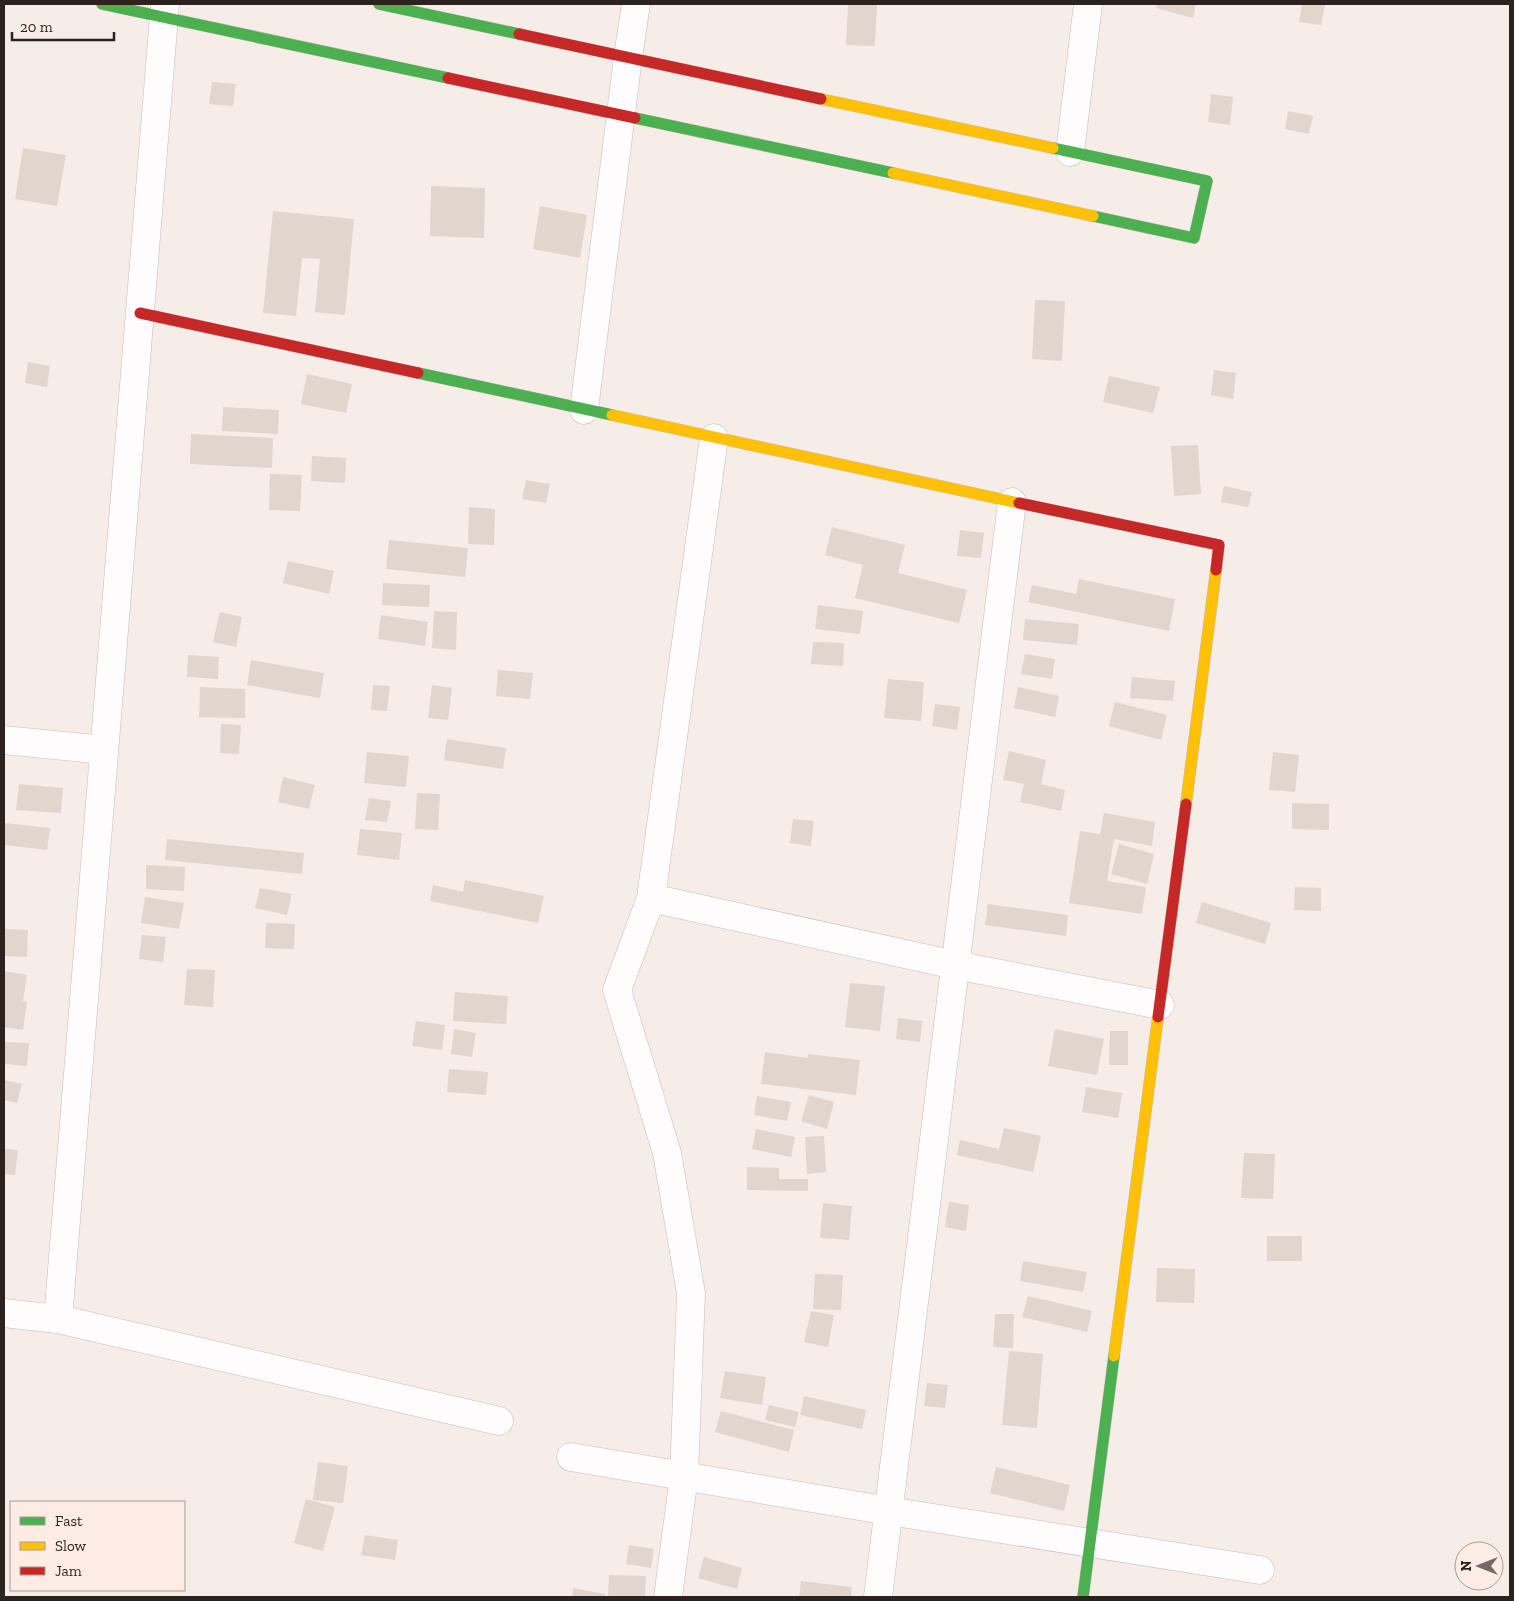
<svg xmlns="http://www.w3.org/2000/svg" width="1514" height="1601" viewBox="0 0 1514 1601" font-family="'Zilla Slab',serif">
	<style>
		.building { fill: #e1d5ce }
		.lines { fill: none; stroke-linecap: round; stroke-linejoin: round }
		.street-casing { stroke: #c4bcb7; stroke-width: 29 }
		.fast-casing { stroke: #c4bcb7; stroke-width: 12 }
		.slow-casing { stroke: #c4bcb7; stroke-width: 12 }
		.jam-casing { stroke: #c4bcb7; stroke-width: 12 }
		.street { stroke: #fefcfc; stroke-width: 28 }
		.fast { stroke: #4caf50; stroke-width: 11 }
		.slow { stroke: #ffc107; stroke-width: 11 }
		.jam { stroke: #c62828; stroke-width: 11 }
	</style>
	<rect width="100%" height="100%" fill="#f6ede9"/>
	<path class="building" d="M848 4H877L875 46 846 45Z
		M1157 4H1196L1193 18 1156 8Z
		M1302 4 1325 5 1321 25 1299 22Z
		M212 82 236 84 233 106 209 104Z
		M1211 94 1233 97 1230 125 1208 122Z
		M1288 111 1313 116 1309 134 1285 129Z
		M23 148 66 155 57 206 15 199Z
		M431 186 485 188 484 238 430 236Z
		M540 206 587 215 580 258 533 249Z
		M273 211 354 219 345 315 315 312 320 259 302 258 296 316 263 313Z
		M1035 300 1065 301 1062 361 1032 359Z
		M28 362 50 366 47 387 25 383Z
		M1214 370 1236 373 1233 399 1211 395Z
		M307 374 352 384 346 413 301 404Z
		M1109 376 1160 387 1153 413 1103 402Z
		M223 407 279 410 278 434 222 431Z
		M191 434 273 438 272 468 190 464Z
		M1198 445 1201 494 1174 496 1171 446Z
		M312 456 346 458 345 483 311 481Z
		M270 474 302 475 300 511 269 510Z
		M526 480 550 484 546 503 522 499Z
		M1224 486 1252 492 1248 507 1221 502Z
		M469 507 495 509 494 545 468 544Z
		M832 527 905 545 898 573 967 590 959 623 855 598 863 565 825 555Z
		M960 530 984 533 981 558 957 556Z
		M389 540 468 548 465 577 386 569Z
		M288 561 334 571 329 594 283 583Z
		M1079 579 1175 599 1169 631 1028 602 1032 585 1076 594Z
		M383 583 430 585 429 607 382 605Z
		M818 605 863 611 860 634 815 629Z
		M434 611 457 612 456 650 432 648Z
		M220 612 242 617 236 647 213 642Z
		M381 615 428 622 425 646 378 639Z
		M1025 619 1079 624 1077 645 1023 640Z
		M813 642 844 643 843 666 811 664Z
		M1025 654 1055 659 1052 679 1021 674Z
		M188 655 219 657 218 679 187 677Z
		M251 660 324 673 320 698 247 685Z
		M498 670 533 673 530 699 496 696Z
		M1132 677 1175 681 1173 701 1130 698Z
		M888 679 924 682 921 721 884 718Z
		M373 685 390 686 387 711 371 710Z
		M432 685 452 688 448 720 428 718Z
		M200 687 245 689V718L199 717Z
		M1018 687 1059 696 1055 717 1014 708Z
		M1115 702 1167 715 1161 740 1109 726Z
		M935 704 960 707 957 730 932 726Z
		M221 724 241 725 239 754 220 753Z
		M447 739 506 748 503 769 444 760Z
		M1009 751 1046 760 1041 784 1065 790 1061 811 1020 802 1024 784 1003 780Z
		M367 752 409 756 406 787 364 783Z
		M1273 752 1299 755 1295 792 1269 790Z
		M283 777 315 785 309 809 278 802Z
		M19 784 63 788 61 813 16 810Z
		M417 793 440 794 438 830 415 829Z
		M369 798 391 801 387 822 365 820Z
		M1292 803 1329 804V830L1292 829Z
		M1104 813 1155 822 1152 846 1114 839 1107 881 1146 887 1142 914 1069 903 1080 831 1100 834Z
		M793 819 814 821 811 846 790 843Z
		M4 823 50 828 47 850 4 845Z
		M360 829 402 833 399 860 357 855Z
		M167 839 304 853 302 874 165 860Z
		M1119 844 1154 854 1147 884 1111 874Z
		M146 865 185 867 184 891 146 889Z
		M465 880 544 896 538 923 430 901 433 885 463 892Z
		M1295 887 1321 888V911L1294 910Z
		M260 888 292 894 287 915 255 908Z
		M145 897 184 903 179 929 141 923Z
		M1202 902 1271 923 1265 944 1196 923Z
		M988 904 1068 915 1066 936 985 925Z
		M266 923 295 924 294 949 265 948Z
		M4 929 28 930 27 957 4 956Z
		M142 935 166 937 163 962 139 959Z
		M187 969 215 970 213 1007 184 1005Z
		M4 971 27 975 23 1001 27 1002 23 1030 4 1027Z
		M850 983 885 986 880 1031 845 1027Z
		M455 992 508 996 506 1024 453 1021Z
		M898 1018 922 1021 920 1042 896 1039Z
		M416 1021 445 1025 442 1050 412 1046Z
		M454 1029 476 1033 472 1057 451 1054Z
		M1055 1029 1104 1039 1097 1075 1048 1066Z
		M1110 1031H1128V1065H1109Z
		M4 1042 29 1043 27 1066 4 1064Z
		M765 1052 808 1058V1054L860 1060 856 1095 761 1084Z
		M449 1069 488 1072 486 1095 447 1092Z
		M4 1080 22 1084 17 1103 4 1100Z
		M1086 1087 1122 1093 1118 1118 1082 1112Z
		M809 1095 834 1102 827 1129 801 1121Z
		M757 1096 791 1102 787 1121 754 1115Z
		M1004 1128 1041 1136 1033 1172 957 1155 960 1140 999 1149Z
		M756 1129 795 1137 791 1157 752 1149Z
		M824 1136 826 1172 807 1174 805 1137Z
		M4 1149 18 1150 15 1175 4 1174Z
		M1244 1153 1275 1154 1273 1199 1241 1198Z
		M747 1167 779 1168V1179H808V1191L747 1190Z
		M949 1202 969 1205 966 1231 945 1227Z
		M823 1203 852 1206 849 1240 820 1238Z
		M1267 1236H1302V1261H1267Z
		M1023 1261 1087 1272 1083 1292 1020 1281Z
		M1157 1268 1195 1269 1194 1303 1156 1302Z
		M815 1274 843 1275 841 1310 813 1309Z
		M1028 1296 1092 1311 1087 1332 1022 1317Z
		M811 1311 834 1315 828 1347 804 1342Z
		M995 1314H1014L1013 1348 993 1347Z
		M1009 1351 1043 1354 1037 1428 1002 1425Z
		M725 1371 766 1377 762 1405 720 1398Z
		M927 1383 948 1385 945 1408 924 1406Z
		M804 1396 866 1410 862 1429 800 1415Z
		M769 1405 799 1412 795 1427 765 1420Z
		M721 1411 794 1430 789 1452 715 1432Z
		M318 1462 348 1466 343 1503 313 1500Z
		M996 1467 1070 1485 1064 1511 990 1493Z
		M306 1499 335 1507 323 1551 294 1543Z
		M365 1535 398 1540 395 1560 361 1555Z
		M629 1545 654 1549 651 1568 626 1564Z
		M704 1557 742 1568 737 1589 698 1578Z
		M609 1575 646 1576 645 1597H608Z
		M801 1581 852 1587 851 1597H799Z
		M573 1588 605 1594V1597H572Z"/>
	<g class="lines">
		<defs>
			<path id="street" d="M1070 152 1088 4
				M584 410 628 57 636 4
				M4 740 104 750
				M651 898 955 965 1160 1005
				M4 1313 58 1319 499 1421
				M58 1319 165 4
				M571 1457 889 1511 1260 1570
				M668 1597 684 1476 691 1293 667 1153 617 990 651 898 714 438
				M878 1597 1012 502"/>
			<path id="fast" d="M102 4 448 78
				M379 4 519 34
				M635 118 893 173
				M1053 148 1207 181 1194 238 1093 216
				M418 373 612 415
				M1083 1597 1114 1356"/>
			<path id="slow" d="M821 99 1053 148
				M893 173 1093 216
				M612 415 1019 503
				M1186 804 1216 570
				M1114 1356 1158 1017"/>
			<path id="jam" d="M519 34 821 99
				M448 78 635 118
				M140 313 418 373
				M1019 503 1219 545 1216 570
				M1158 1017 1186 804"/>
		</defs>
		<use href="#street" class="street-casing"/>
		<use href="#fast" class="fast-casing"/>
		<use href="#slow" class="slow-casing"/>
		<use href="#jam" class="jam-casing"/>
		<use href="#street" class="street"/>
		<use href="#fast" class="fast"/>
		<use href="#slow" class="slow"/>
		<use href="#jam" class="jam"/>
	</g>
	<rect width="1514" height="1601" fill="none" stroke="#2c231e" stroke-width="10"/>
	<rect x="10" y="1501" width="175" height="90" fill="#fcece3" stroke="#a99c94"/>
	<rect x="20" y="1517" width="25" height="8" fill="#4caf50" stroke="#a99c94"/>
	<text x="55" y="1526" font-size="15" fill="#2c231e">Fast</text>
	<rect x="20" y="1542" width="25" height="8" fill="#ffc107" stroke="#a99c94"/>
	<text x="55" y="1551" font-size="15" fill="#2c231e">Slow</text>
	<rect x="20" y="1567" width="25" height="8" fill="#c62828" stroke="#a99c94"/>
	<text x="55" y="1576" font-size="15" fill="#2c231e">Jam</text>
	<g transform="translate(1479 1566) rotate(270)"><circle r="24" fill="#fcece3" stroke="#a99c94"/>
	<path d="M0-4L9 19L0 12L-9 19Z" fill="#736a65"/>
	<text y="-8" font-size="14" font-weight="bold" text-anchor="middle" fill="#2c231e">N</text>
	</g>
	<path d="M12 32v8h102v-8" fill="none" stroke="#2c231e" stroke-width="2.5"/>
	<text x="20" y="32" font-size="15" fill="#2c231e" stroke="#fcece3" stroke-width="4" paint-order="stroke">20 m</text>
</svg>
